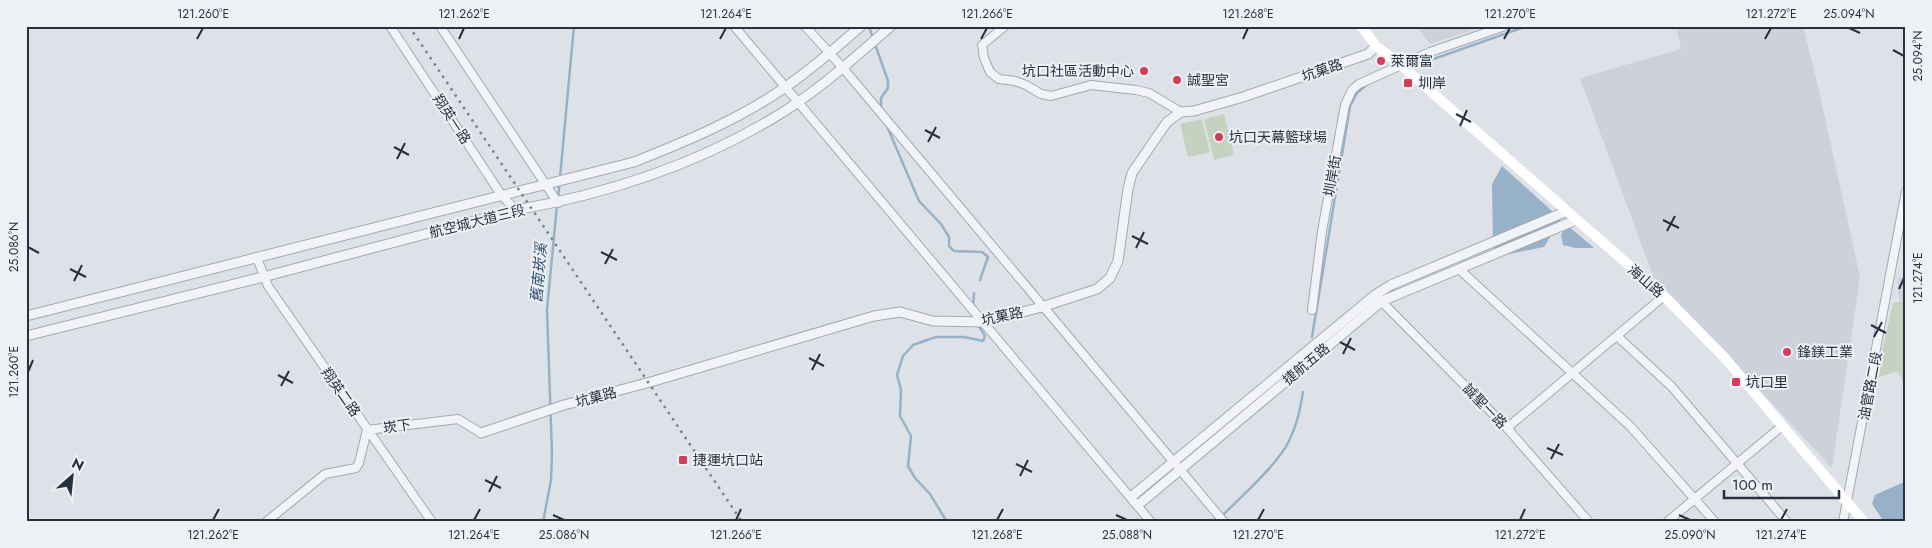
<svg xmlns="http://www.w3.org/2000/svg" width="1932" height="548" viewBox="0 0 1932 548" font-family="Jost,'Noto Sans TC',sans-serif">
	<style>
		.built { fill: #ccd1da }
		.green { fill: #c4d2bf }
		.water { fill: #97b1c9 }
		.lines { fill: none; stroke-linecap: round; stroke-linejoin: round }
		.stream { stroke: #97b1c9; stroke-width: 2.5 }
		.minor-casing { stroke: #a3a9b2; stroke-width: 10 }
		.tertiary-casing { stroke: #a3a9b2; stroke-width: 11 }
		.minor { stroke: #f1f3f6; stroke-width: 8 }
		.tertiary { stroke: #f1f3f6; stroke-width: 9 }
		.secondary { stroke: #fff; stroke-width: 10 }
		.rail { stroke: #778292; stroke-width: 2.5; stroke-dasharray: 2.5 5; stroke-linecap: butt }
		.ticks { fill: none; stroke: #27303f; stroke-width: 2 }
		.poi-dot { fill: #d13e59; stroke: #edf1f5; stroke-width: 2 }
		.labels { text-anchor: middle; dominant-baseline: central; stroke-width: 4; stroke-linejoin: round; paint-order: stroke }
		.poi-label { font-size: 14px; fill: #27303f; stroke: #edf1f5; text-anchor: start }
		.street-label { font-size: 14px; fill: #27303f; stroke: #edf1f5 }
		.water-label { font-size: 15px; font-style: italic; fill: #305074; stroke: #edf1f5 }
		.neatline { fill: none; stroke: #27303f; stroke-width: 2 }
		.ticks-label { font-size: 12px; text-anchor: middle; fill: #27303f }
	</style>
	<rect width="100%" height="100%" fill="#dee2e8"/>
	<path class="built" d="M1416 26H1485L1430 44Z
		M1676 26H1803L1818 86 1860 277 1832 468 1653 276 1580 78 1681 49Z
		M1906 274V300H1899L1897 279Z"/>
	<path class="green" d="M1224 114 1234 155 1214 160 1204 119Z
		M1202 119 1210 152 1188 157 1180 124Z
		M1906 300V390L1898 371 1876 378 1893 303Z"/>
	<path class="water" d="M1502 166 1561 219 1544 247 1504 255 1497 254 1493 248 1492 184Z
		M1567 225 1594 248H1575L1563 245 1561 235Z
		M1906 481V522H1884L1872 504 1875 495Z"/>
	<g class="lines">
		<path class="stream" d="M869 26 873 39
			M875 44 888 81V88L881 98V109
			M1408 68 1527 26
			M886 124 919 201 941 224 949 237V246L954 251 982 252 988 257 980 280
			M558 199 574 26
			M973 306 974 293
			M1312 337 1350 106 1357 93 1370 82
			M543 522 551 480 552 455 547 310 557 205
			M947 522 930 494 915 478 908 466 911 436 900 416 901 390 897 375 903 356 913 345 936 337H964L983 341 985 336 978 325
			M1216 522C1236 501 1277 466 1289 441 1297 425 1300 410 1303 392"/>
		<defs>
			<path id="minor" d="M390 26 502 196 516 210
				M440 26 558 203
				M734 26 1151 522
				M805 26 843 68 1224 522
				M1005 26 982 45 984 58 990 72 999 79 1015 81 1026 85 1041 94 1051 96 1091 85 1136 90 1149 93 1181 112
				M257 258 268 286 432 522
				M1459 269 1630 426 1715 522
				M1378 298 1507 428 1589 522
				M1312 310 1322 231 1345 105 1352 90 1359 84 1430 52 1505 26
				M1618 337 1672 387 1787 522
				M1507 428 1664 296
				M266 522 325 474 356 468 359 463 367 430 458 419 481 433
				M1667 522 1782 426
				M1843 522 1906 191"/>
			<path id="tertiary" d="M26 316 634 162C687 141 740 119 787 86 813 68 837 47 861 26
				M26 336 263 277 516 210C606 194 696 165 775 117 817 92 854 58 891 26
				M481 433 564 405 654 381 874 316 900 312 933 321 984 322 1042 307 1097 289 1110 278 1118 261 1128 189 1132 173 1167 122 1181 112 1194 111 1243 97 1368 54 1376 46
				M1131 497 1375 295 1391 285 1567 211
				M1138 505 1382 301 1576 220"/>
		</defs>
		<use href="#minor" class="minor-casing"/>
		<use href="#tertiary" class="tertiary-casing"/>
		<use href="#minor" class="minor"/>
		<use href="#tertiary" class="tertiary"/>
		<path class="secondary" d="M1361 26 1376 46 1402 66 1664 296 1724 357 1864 522"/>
		<path class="rail" d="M409 26 742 522"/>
	</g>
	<path class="ticks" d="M1849 28 1860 33M197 39 203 28M459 39 464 28M720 39 726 28M981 39 987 28M1243 39 1248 28M1504 39 1510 28M1765 39 1771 28M1893 50 1904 56M1456 114 1471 122M1460 126 1467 110M925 130 940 138M928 142 936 127M394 147 409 155M397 159 405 143M1663 220 1679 228M1667 231 1675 216M1132 236 1148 244M28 247 39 253M1136 248 1144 232M601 252 617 260M605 264 613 249M70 269 86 277M74 281 82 265M1899 289 1904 278M1871 325 1886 333M1874 337 1882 322M1340 342 1355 350M1343 354 1351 338M809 358 824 366M812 370 820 354M28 372 33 360M278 375 293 383M281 386 289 371M1547 448 1563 455M1551 459 1559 444M1016 464 1032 472M1020 476 1028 460M485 480 501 488M489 492 497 476M553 515 564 520M1116 515 1127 520M1679 515 1690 520M213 520 219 509M474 520 480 509M736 520 741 509M997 520 1003 509M1258 520 1264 509M1520 520 1525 509M1781 520 1787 509"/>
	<g class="poi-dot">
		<circle cx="1381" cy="61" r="5"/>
		<circle cx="1144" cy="71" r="5"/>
		<circle cx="1177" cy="80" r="5"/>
		<rect x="1403" y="78" width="10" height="10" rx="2.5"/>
		<circle cx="1219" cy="137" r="5"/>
		<circle cx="1787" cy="352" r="5"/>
		<rect x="1731" y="377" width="10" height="10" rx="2.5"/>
		<rect x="678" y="455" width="10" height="10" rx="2.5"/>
	</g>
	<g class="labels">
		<g class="poi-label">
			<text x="1391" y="61">萊爾富</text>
			<text x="1134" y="71" text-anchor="end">坑口社區活動中心</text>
			<text x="1187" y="80">誠聖宮</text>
			<text x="1418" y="83">圳岸</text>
			<text x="1229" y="137">坑口天幕籃球場</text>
			<text x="1797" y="352">鋒鎂工業</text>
			<text x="1746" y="382">坑口里</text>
			<text x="693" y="460">捷運坑口站</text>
		</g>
		<g class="street-label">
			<text transform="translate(1322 70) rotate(-19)">坑菓路</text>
			<text transform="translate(452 119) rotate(57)">翔英一路</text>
			<text transform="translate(1332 176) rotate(-80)">圳岸街</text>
			<text transform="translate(477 221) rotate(-14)">航空城大道三段</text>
			<text transform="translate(1646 281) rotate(41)">海山路</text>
			<text transform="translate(1002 316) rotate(-12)">坑菓路</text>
			<text transform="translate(1306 364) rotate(-40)">捷航五路</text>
			<text transform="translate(1870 386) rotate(-79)">油管路二段</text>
			<text transform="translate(341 392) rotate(55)">翔英二路</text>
			<text transform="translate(596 397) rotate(-15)">坑菓路</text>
			<text transform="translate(1485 406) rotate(46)">誠聖一路</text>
			<text transform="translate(397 426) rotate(-8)">崁下</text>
		</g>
		<g class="water-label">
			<text transform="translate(539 273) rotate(-85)">舊南崁溪</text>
		</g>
	</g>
	<rect width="1932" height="548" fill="none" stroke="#edf1f5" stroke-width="55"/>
	<g transform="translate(72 476) rotate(27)" stroke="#edf1f5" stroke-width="4" paint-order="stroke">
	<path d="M0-4L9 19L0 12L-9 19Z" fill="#27303f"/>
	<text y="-8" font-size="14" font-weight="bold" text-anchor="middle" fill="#27303f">N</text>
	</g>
	<path d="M1724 490v8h115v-8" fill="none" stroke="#27303f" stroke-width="2.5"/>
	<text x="1732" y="490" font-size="15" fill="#27303f" stroke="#edf1f5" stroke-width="4" paint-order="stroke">100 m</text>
	<rect x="28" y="28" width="1876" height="492" class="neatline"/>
	<g class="ticks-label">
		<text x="203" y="18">121.260°E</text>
		<text x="464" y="18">121.262°E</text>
		<text x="726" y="18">121.264°E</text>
		<text x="987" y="18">121.266°E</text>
		<text x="1248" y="18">121.268°E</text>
		<text x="1510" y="18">121.270°E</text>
		<text x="1771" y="18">121.272°E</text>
		<text x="1849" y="18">25.094°N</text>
		<text transform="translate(1918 56) rotate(-90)" y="4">25.094°N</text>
		<text transform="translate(14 247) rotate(-90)" y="4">25.086°N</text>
		<text transform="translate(1918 278) rotate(-90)" y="4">121.274°E</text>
		<text transform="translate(14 372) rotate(-90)" y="4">121.260°E</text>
		<text x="213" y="539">121.262°E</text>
		<text x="474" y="539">121.264°E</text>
		<text x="564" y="539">25.086°N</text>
		<text x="736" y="539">121.266°E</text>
		<text x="997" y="539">121.268°E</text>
		<text x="1127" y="539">25.088°N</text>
		<text x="1258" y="539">121.270°E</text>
		<text x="1520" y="539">121.272°E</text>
		<text x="1690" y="539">25.090°N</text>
		<text x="1781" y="539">121.274°E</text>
	</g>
</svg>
